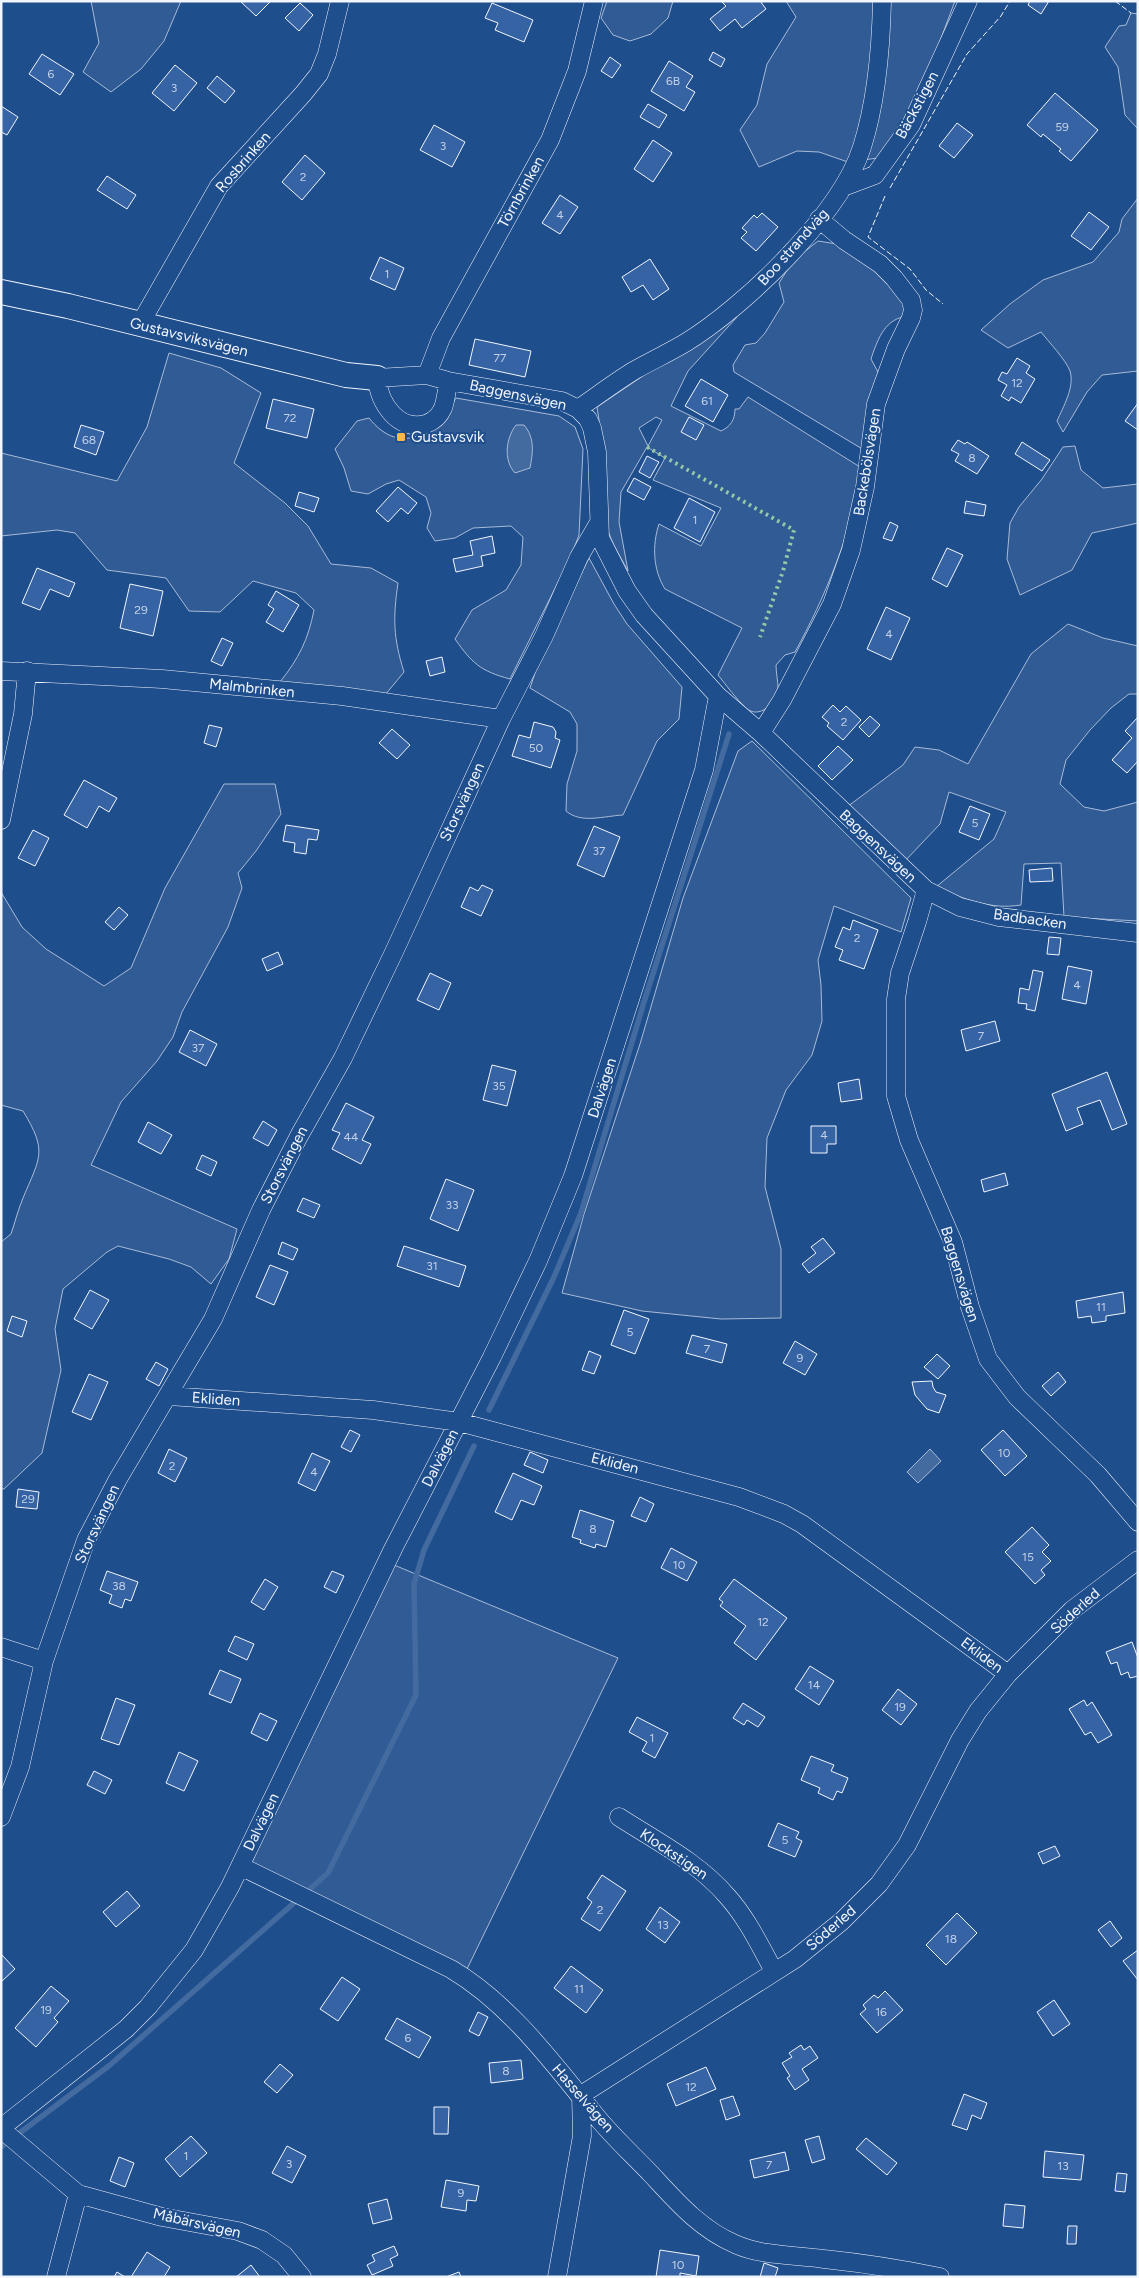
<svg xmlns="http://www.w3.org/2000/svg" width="1139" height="2278" viewBox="0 0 1139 2278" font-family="Figtree,sans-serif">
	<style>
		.green { fill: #305b95; stroke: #a8bbd7; fill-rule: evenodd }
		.water { fill: #446ba0; stroke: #a8bbd7 }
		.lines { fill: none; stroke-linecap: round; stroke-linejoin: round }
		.stream { stroke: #446ba0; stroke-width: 5.5 }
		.building { fill: #3563a3; stroke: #f2f6ff }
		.street-casing { stroke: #f2f6ff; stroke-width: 19 }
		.secondary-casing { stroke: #f2f6ff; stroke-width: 26 }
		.street { stroke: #1f4e8c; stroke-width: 18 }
		.secondary { stroke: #1f4e8c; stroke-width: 24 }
		.hedge { stroke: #97c8a6; stroke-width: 4; stroke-dasharray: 2.5 4; stroke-linecap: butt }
		.fence { stroke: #f2f6ff; stroke-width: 1; stroke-dasharray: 6 2.5; stroke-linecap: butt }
		.poi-dot { fill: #ffb74d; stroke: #1f4e8c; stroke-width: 2 }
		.labels { text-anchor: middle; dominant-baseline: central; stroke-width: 4; stroke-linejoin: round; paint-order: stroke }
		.number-label { font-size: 12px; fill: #c3d1e8 }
		.street-label { font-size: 15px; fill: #f2f6ff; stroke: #1f4e8c }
		.poi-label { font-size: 15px; fill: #f2f6ff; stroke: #1f4e8c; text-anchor: start }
	</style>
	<rect width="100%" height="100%" fill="#1f4e8c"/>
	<path class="green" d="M91 1H181L164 41 141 69 111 92 83 72 99 43Z
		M607 1H673L668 18 651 34 630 41 613 35 601 18Z
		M786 1H955L937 49 895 139 878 158 848 162 819 152 797 151 759 167 740 130 757 105 767 64 796 17Z
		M1131 13 1138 14V129L1125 115 1118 67 1105 47 1119 26 1126 25Z
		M1138 198V371L1102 375 1087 392 1063 432 1057 421C1063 407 1075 387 1070 371 1066 360 1048 341 1041 332L1008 348 981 330 1010 304 1043 280 1093 262 1119 232 1122 219Z
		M818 241 837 244 883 274 907 310 903 317C884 321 877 341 871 359L878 372 864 450 734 372 733 365 745 345 756 343 765 333 784 302 779 283 793 261Z
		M737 317 688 371 671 406 721 431C730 427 735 420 735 409H739L748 397 860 467C855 528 824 599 795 652L785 655 776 665C776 673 778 681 778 688 777 703 759 720 746 708 736 699 727 686 718 675L742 628 665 589C653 570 652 545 659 524L701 546 721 508 653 480 665 458 647 447 621 492 619 522 628 571C619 554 608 538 605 518 600 481 604 444 597 407L727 319ZM656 417 662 420 648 446 639 428Z
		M169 353 221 368 261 393 234 463 285 503 308 526 331 564 371 568 398 583C393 618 393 637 404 672L385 695 280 682C299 658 308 640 314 610L296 593 253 581 220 612 189 611 166 578 107 570 75 533 57 530 1 536V453L117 481 147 427Z
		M456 398 559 416 575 427 583 449 579 535 571 556 510 679C480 671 472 663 455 639L472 610 506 590 521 565 523 537 511 526 473 528 455 538 435 541 427 528 431 513 426 497 399 480 386 484 368 494 351 491 344 468 335 449 357 421 369 418C401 458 435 433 456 398Z
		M1075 446 1081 470 1103 488 1138 484V523L1092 533 1072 570 1020 595 1007 559 1010 523 1019 507 1042 479 1063 447Z
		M589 558 614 604 627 624 682 687 679 719 657 741 623 815C604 816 581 824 566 811L567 784 577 751V724L570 712 530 688 538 664Z
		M1068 624 1103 638 1138 646V694H1129L1111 708 1090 730 1066 760 1060 784 1084 807 1104 811 1138 802V921L1064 917 1061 863 1024 864 1021 905C990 910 964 899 936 887L994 839 1006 812 949 792 940 824 904 862 847 807 903 765 915 747 939 750 968 764 1031 654Z
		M752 741 911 898 901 932 834 906 818 960 821 985 822 1021 812 1055 786 1090 767 1138 765 1187 781 1249V1318L721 1319 642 1311 562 1293 584 1214 640 1044 683 898 738 751Z
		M224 784H275L281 814 256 851 238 873 242 888 228 927 182 1012 173 1037 157 1061 121 1102 91 1165 237 1229 229 1259 211 1284 191 1267 169 1259 118 1246 107 1252 63 1289 55 1329 61 1370 42 1453 4 1489H1V1242L11 1234C15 1222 18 1210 23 1198 40 1157 48 1152 23 1111L1 1105V892L22 927 46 949 104 986 131 968 165 888Z
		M394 1565 618 1658 467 1969 248 1861Z"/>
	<path class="water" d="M516 425H524C535 438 533 452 530 468L515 473C503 460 506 438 516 425Z
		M930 1449 941 1461 918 1483 907 1472Z"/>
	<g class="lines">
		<path class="stream" d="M489 1410 554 1277 581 1213 644 1002 729 734
			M1 2147 110 2065 328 1873 416 1695 414 1584 424 1550 474 1446"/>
	</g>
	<path class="building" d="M240 1H271L256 16Z
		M724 1H760L766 9 742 28 735 19 720 31 710 19 726 6 722 2Z
		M1030 1H1049L1041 14 1028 5Z
		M300 3 313 15 299 31 285 18Z
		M492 3 533 20 524 42 495 30 498 23 485 18Z
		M713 52 725 59 721 67 709 60Z
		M42 54 74 74 60 95 29 74Z
		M610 57 621 65 612 78 601 71Z
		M669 61 693 76 686 87 695 92 684 111 651 91Z
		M175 65 197 83 174 111 152 93Z
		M217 76 235 91 225 103 207 88Z
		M1055 93 1098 130 1071 161 1059 151 1061 149 1043 134 1041 137 1027 125Z
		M648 104 667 115 659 128 640 117Z
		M1 106 18 117 7 135 1 132Z
		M957 123 973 135 954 158 939 146Z
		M434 125 465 142 452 167 420 150Z
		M653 140 672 153 653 182 634 169Z
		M305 155 325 173 302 200 282 182Z
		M107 176 136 195 127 209 97 190Z
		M560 195 578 207 560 234 542 223Z
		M1089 212 1109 227 1091 250 1071 236Z
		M762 213 778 227 756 251 741 238 747 232 742 228 754 215 757 218Z
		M380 257 404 268 395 290 370 279Z
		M650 259 669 289 653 300 643 285 631 292 622 277Z
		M475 339 531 351 525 377 469 365Z
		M1017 358 1030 366 1026 373 1035 379 1021 403 1011 397 1009 401 1001 396 1007 385 998 380 1002 372 1007 374Z
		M701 379 728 395 713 422 685 406Z
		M273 399 314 409 307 438 266 428Z
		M1138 403V430L1125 421Z
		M689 417 704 425 696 440 681 432Z
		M81 425 104 432 96 455 74 447Z
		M958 440 965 444 967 442 989 456 977 474 955 461 959 454 951 450Z
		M1022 442 1050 460 1042 471 1015 454Z
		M647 456 659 462 650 478 639 472Z
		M634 478 651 487 644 500 627 491Z
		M398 487 417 503 408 514 401 508 388 522 376 511Z
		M299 492 319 498 314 512 295 506Z
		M689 498 715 512 700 542 674 528Z
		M966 501 986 505 984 516 964 513Z
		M890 522 898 526 892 541 883 538Z
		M492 536 495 553 481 556 483 566 456 572 453 559 473 555 470 541Z
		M947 548 963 555 947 587 932 579Z
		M37 568 75 583 69 597 50 589 40 610 22 603Z
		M130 584 163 591 153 636 120 628Z
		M276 591 299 605 283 632 266 622 274 609 268 605Z
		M886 607 910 618 891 660 867 649Z
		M222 638 233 643 222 666 211 661Z
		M442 657 445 672 430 676 426 661Z
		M833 705 840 712 846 706 861 720 843 740 827 726 829 723 822 717Z
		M870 716 880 725 869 737 859 727Z
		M1138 717V761L1127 773 1112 760 1132 738 1125 731Z
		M534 722 553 727 556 732 555 738 560 740 551 768 512 756 519 735 530 738Z
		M209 725 222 728 216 747 204 743Z
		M392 729 410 745 397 759 379 743Z
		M838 746 853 760 832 780 818 766Z
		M84 780 117 798 109 812 99 806 87 828 64 815Z
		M970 806 990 814 979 840 959 832Z
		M286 825 319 830 317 840 308 839 306 854 294 852 295 843 283 841Z
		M594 826 620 837 604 877 577 865Z
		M33 830 49 838 35 866 18 858Z
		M1052 868 1053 881 1030 882 1029 870Z
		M482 885 493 890 481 916 461 907 470 887 478 891Z
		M119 907 128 915 114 930 105 922Z
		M853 920 878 930 864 969 839 960 843 950 835 947 843 927 850 930Z
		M1049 937 1061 938 1059 955 1047 954Z
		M278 952 283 964 267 971 262 959Z
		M1068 966 1092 971 1086 1004 1062 999Z
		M1033 970 1043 972 1035 1011 1026 1009 1027 1004 1018 1003 1020 988 1029 990Z
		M430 973 451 983 439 1010 417 1000Z
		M995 1021 1000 1041 966 1051 961 1030Z
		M190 1030 217 1044 206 1066 179 1052Z
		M492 1065 516 1071 507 1106 483 1100Z
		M1107 1072 1127 1124 1112 1130 1100 1100 1077 1108 1083 1124 1066 1131 1052 1094Z
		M859 1079 862 1099 841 1102 838 1083Z
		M346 1103 374 1117 362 1140 371 1144 361 1164 332 1149 340 1133 332 1130Z
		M263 1121 277 1130 268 1146 253 1138Z
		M148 1122 172 1135 161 1154 138 1142Z
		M811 1126H836V1144H827V1153H811Z
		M202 1155 217 1162 211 1176 196 1169Z
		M1005 1173 1008 1185 984 1192 981 1180Z
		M446 1179 474 1190 458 1231 430 1219Z
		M303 1198 320 1205 314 1218 297 1211Z
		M823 1238 835 1253 809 1273 802 1264 816 1253 811 1247Z
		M282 1242 298 1249 293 1260 278 1254Z
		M404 1246 466 1266 459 1287 397 1266Z
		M270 1265 288 1272 274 1305 256 1297Z
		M90 1290 109 1300 92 1329 74 1319Z
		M1123 1292 1125 1313 1106 1316V1321L1092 1323 1091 1316 1078 1318 1076 1301Z
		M624 1310 649 1319 635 1354 611 1345Z
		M12 1316 27 1321 22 1337 7 1331Z
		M692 1335 727 1344 722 1363 686 1353Z
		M795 1341 817 1354 805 1375 783 1363Z
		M589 1351 601 1356 594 1374 582 1370Z
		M937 1354 950 1366 938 1379 924 1367Z
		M156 1362 168 1369 159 1386 146 1379Z
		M1058 1372 1066 1382 1051 1396 1042 1386Z
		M89 1374 108 1382 91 1420 72 1412Z
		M932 1381 933 1387 936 1392 946 1395 939 1413 927 1409 915 1395 912 1382Z
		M350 1430 360 1435 351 1452 341 1447Z
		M1003 1430 1027 1456 1005 1476 981 1450Z
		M169 1449 187 1458 175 1482 158 1473Z
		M530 1452 548 1460 543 1473 524 1465Z
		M312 1453 330 1461 315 1491 298 1483Z
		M513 1473 542 1486 534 1505 521 1500 512 1520 495 1512Z
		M18 1489 39 1492 37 1509 16 1507Z
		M640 1497 654 1504 646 1522 631 1516Z
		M580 1510 614 1521 606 1547 596 1544 595 1548 580 1543 581 1540 572 1537Z
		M1032 1527 1049 1545 1042 1552 1051 1561 1041 1570 1045 1575 1035 1584 1005 1552Z
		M671 1548 697 1562 687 1581 661 1568Z
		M107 1571 138 1582 131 1601 125 1599 122 1608 109 1603 112 1595 100 1590Z
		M332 1571 344 1576 336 1593 324 1587Z
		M265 1579 278 1587 264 1610 251 1602Z
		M734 1579 787 1618 756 1660 734 1643 746 1626 720 1606 723 1602 719 1599Z
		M235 1636 254 1644 247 1660 228 1651Z
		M1132 1642 1138 1658V1676L1130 1678 1128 1672 1121 1675 1117 1662 1111 1664 1106 1652Z
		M810 1666 834 1681 819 1705 795 1689Z
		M220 1670 241 1679 231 1703 209 1694Z
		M898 1689 917 1704 901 1725 882 1710Z
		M116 1698 135 1705 119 1745 101 1739Z
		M1084 1700 1087 1706 1092 1702 1112 1735 1098 1743 1091 1732 1085 1735 1069 1709Z
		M743 1703 765 1717 758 1727 747 1720 744 1725 733 1718Z
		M260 1713 277 1721 267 1741 251 1733Z
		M637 1717 668 1733 655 1758 642 1751 647 1742 629 1732Z
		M179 1752 198 1761 184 1791 166 1783Z
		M811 1756 834 1765 831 1771 848 1778 842 1793 837 1791 833 1800 818 1793 820 1788 801 1780Z
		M94 1771 112 1780 105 1794 87 1785Z
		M778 1823 799 1832 796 1838 802 1841 795 1857 768 1846Z
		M1055 1846 1060 1856 1043 1864 1038 1853Z
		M602 1875 626 1891 600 1931 581 1919 592 1902 587 1898Z
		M127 1891 140 1906 116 1927 103 1912Z
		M660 1907 680 1922 665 1943 646 1929Z
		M957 1913 977 1933 946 1965 926 1945Z
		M1110 1921 1122 1938 1111 1947 1098 1930Z
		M1138 1950V1980L1123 1961Z
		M1 1954 15 1969 1 1982Z
		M571 1966 603 1990 586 2013 554 1988Z
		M342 1977 360 1989 338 2021 320 2009Z
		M51 1986 69 2001 54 2018 58 2022 36 2047 15 2028Z
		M885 1991 903 2010 877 2033 860 2014 866 2009 863 2005 874 1995 878 1998Z
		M1054 2000 1070 2024 1053 2036 1037 2012Z
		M478 2012 488 2017 479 2036 469 2031Z
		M397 2018 431 2037 419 2058 385 2039Z
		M801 2045 804 2050 810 2046 818 2058 802 2069 809 2080 795 2090 787 2078 790 2076 782 2063 792 2057 789 2053Z
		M521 2060 523 2079 491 2083 489 2063Z
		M280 2064 293 2075 277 2093 264 2082Z
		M706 2067 716 2089 676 2106 667 2084Z
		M964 2094 987 2103 981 2119 972 2115 967 2130 952 2125Z
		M733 2096 740 2115 726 2120 720 2100Z
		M434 2107H449L448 2134H434Z
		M191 2136 207 2153 180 2177 165 2159Z
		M819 2136 825 2159 812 2163 805 2140Z
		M866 2138 897 2163 887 2175 856 2149Z
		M287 2146 306 2156 292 2183 272 2173Z
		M1045 2151 1084 2155 1081 2180 1043 2177Z
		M785 2152 789 2170 754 2178 750 2160Z
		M119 2157 134 2163 125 2187 110 2181Z
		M1117 2173 1127 2174 1125 2192 1115 2191Z
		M446 2180 479 2186 476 2201 467 2200 466 2211 441 2207Z
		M387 2199 392 2219 373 2224 368 2204Z
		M1005 2204 1025 2206 1023 2228 1003 2226Z
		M1068 2226H1077L1076 2244H1067Z
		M394 2246 398 2255 390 2259 393 2266 372 2275 367 2265 375 2261 372 2255Z
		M660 2250 699 2256 696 2276 680 2273V2277H656Z
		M147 2252 170 2267 164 2277H131Z
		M764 2263 778 2268 775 2277H760Z
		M251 2265 260 2277H236Z
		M117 2272 125 2277H114Z
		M459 2272 461 2277H446Z"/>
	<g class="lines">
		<defs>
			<path id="street" d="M843 187 875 175 911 125 968 1
				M140 324 219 186 303 94 319 74 327 54 340 1
				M427 375 441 338 550 140 577 71 594 1
				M448 381C447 390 446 400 443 408 440 415 434 421 426 424 398 432 379 403 377 378L427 375 448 381 562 401 578 409 588 419 592 428 597 452 600 538 627 591 644 615 718 696 761 733 926 890 917 922 900 973 896 999V1096L909 1140 953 1242 970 1307 988 1359 1017 1397 1098 1475 1138 1522
				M578 409C597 396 615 382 635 370 651 361 668 353 685 343 744 307 841 214 862 147 876 103 881 47 882 1
				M1 671 162 679 342 696 501 719
				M761 733 782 700 832 604 851 550 865 487 876 404 896 349 911 318 913 310 911 300 894 278 880 264 844 240 819 219
				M1 820 23 714 27 671
				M926 890 960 907 999 917 1138 933
				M169 1396 373 1410 459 1422 739 1497 784 1514 802 1524 1008 1674
				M1 1647 44 1661
				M1 1817 20 1767 44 1661 86 1540 118 1479 213 1319 261 1210 299 1136 343 1058 394 952 501 719 544 636 579 557 598 524
				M619 1817C656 1841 698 1862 727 1896 747 1918 760 1946 774 1971
				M240 1866 451 1969C510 2004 553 2063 596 2116 613 2137 633 2155 651 2174 676 2201 700 2229 735 2244 761 2256 795 2255 824 2259 863 2263 901 2269 940 2277
				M1 2128 126 2029 148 2007 194 1950 230 1887 393 1549 492 1357 538 1261 573 1176 704 770 718 696
				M1 2129 78 2194 56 2277
				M78 2194 162 2217 238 2231 262 2240 284 2255 302 2277
				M557 2277 582 2136 581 2095 795 1959 842 1921 879 1884 907 1845 960 1740 978 1711 1008 1674 1072 1610 1138 1560"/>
			<path id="secondary" d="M1 292 68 306 346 375 377 378"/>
		</defs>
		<use href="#street" class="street-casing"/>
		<use href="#secondary" class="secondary-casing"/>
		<use href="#street" class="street"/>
		<use href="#secondary" class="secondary"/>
		<path class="hedge" d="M647 447 794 530 783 571 760 637"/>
		<path class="fence" d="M1115 1 1131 13
			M890 188 967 54 1001 16 1010 1
			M885 196 868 237 910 269 926 290 943 304"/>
	</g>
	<rect class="poi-dot" x="396" y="432" width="10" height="10" rx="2.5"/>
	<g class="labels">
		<g class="number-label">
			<text x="51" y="74">6</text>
			<text x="673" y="81">6B</text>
			<text x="174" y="88">3</text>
			<text x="1062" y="127">59</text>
			<text x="443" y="146">3</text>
			<text x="303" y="177">2</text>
			<text x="560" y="215">4</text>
			<text x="387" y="274">1</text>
			<text x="500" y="358">77</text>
			<text x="1017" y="383">12</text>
			<text x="707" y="401">61</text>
			<text x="290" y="418">72</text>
			<text x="89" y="440">68</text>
			<text x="972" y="458">8</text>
			<text x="695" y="520">1</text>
			<text x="141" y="610">29</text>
			<text x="889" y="634">4</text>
			<text x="844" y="722">2</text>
			<text x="536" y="748">50</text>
			<text x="975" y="823">5</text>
			<text x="599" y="851">37</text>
			<text x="857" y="938">2</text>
			<text x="1077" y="985">4</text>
			<text x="981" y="1036">7</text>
			<text x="198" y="1048">37</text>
			<text x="499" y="1086">35</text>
			<text x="824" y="1135">4</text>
			<text x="351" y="1137">44</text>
			<text x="452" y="1205">33</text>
			<text x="432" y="1266">31</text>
			<text x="1101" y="1307">11</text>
			<text x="630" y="1332">5</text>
			<text x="707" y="1349">7</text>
			<text x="800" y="1358">9</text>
			<text x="1004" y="1453">10</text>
			<text x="172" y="1466">2</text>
			<text x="314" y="1472">4</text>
			<text x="28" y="1499">29</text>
			<text x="593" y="1529">8</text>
			<text x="1028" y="1557">15</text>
			<text x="679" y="1565">10</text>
			<text x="119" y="1586">38</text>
			<text x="763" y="1622">12</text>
			<text x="814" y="1685">14</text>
			<text x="900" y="1707">19</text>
			<text x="652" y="1738">1</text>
			<text x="785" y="1840">5</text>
			<text x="600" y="1910">2</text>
			<text x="663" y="1925">13</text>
			<text x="951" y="1939">18</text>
			<text x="579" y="1989">11</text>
			<text x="46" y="2010">19</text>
			<text x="881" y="2012">16</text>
			<text x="408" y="2038">6</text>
			<text x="506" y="2071">8</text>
			<text x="691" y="2087">12</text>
			<text x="186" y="2156">1</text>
			<text x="289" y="2164">3</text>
			<text x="769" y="2165">7</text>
			<text x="1063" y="2166">13</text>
			<text x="461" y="2193">9</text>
			<text x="678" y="2265">10</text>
		</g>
		<g class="street-label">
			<text transform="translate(917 105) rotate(-62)">Bäckstigen</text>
			<text transform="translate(243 162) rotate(-49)">Rosbrinken</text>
			<text transform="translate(521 192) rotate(-61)">Törnbrinken</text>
			<text transform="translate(793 247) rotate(-48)">Boo strandväg</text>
			<text transform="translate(189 337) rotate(14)">Gustavsviksvägen</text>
			<text transform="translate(518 395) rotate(12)">Baggensvägen</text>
			<text transform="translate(867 462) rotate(-81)">Backebölsvägen</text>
			<text transform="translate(252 688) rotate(6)">Malmbrinken</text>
			<text transform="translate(462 802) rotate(-65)">Storsvängen</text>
			<text transform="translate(878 846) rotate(43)">Baggensvägen</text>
			<text transform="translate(1030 919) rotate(8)">Badbacken</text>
			<text transform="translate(602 1088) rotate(-72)">Dalvägen</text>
			<text transform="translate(284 1165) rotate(-63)">Storsvängen</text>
			<text transform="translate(960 1274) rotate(73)">Baggensvägen</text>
			<text transform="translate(216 1399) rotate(4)">Ekliden</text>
			<text transform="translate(440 1458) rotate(-63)">Dalvägen</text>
			<text transform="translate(615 1463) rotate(14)">Ekliden</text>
			<text transform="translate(97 1524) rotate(-65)">Storsvängen</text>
			<text transform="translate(1075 1611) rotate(-42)">Söderled</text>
			<text transform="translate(982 1655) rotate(37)">Ekliden</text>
			<text transform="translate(261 1822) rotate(-64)">Dalvägen</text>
			<text transform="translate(674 1854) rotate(34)">Klockstigen</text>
			<text transform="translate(831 1928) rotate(-41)">Söderled</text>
			<text transform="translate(583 2098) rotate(49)">Hasselvägen</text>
			<text transform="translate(197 2223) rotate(13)">Måbärsvägen</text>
		</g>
		<g class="poi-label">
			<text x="411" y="437">Gustavsvik</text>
		</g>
	</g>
	<rect width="1139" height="2278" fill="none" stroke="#f2f6ff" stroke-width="5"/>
</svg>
